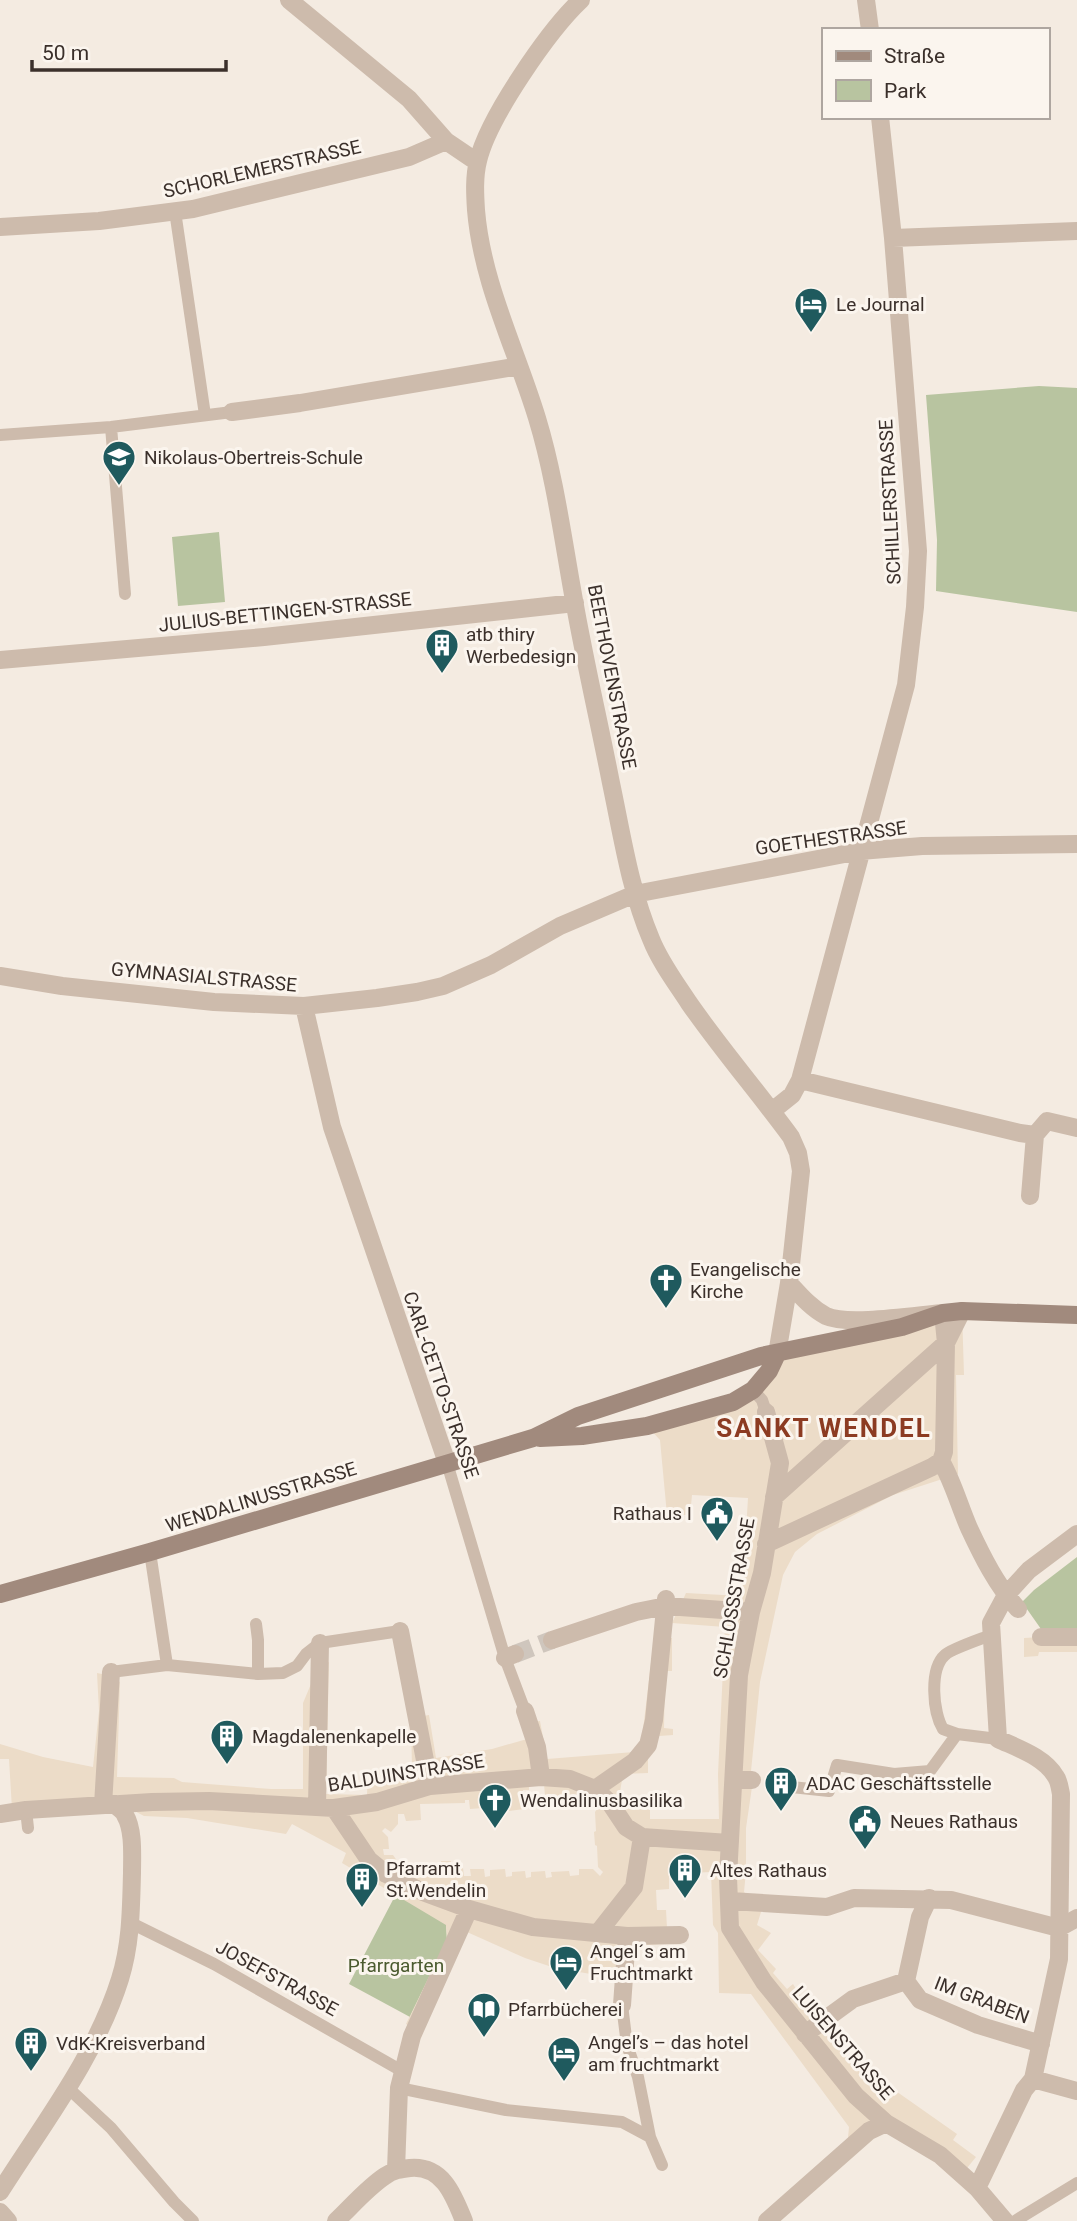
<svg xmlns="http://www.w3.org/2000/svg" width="1077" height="2221" viewBox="0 0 1077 2221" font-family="Roboto,sans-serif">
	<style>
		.green { fill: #b8c4a0 }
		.plaza { fill: #ecdcc8; fill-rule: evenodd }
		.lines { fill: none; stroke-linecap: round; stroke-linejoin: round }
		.street-tunnel { stroke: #cfc6bd; stroke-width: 18; stroke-dasharray: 18 9; stroke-linecap: butt }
		.lane { stroke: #cdbbac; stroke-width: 12 }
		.street { stroke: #cdbbac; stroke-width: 18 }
		.secondary { stroke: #a18a7d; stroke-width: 18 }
		.labels { text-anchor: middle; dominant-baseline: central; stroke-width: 6; stroke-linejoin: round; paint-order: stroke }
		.street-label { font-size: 19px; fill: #3b302b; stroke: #fbf5ee }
		.poi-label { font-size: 19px; fill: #3b302b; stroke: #fbf5ee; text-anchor: start }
		.park-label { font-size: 19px; fill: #4a5a2e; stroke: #fbf5ee }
		.district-label { font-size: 26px; font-weight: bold; letter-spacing: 2px; fill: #8c3b22; stroke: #fbf5ee }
	</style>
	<rect width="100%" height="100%" fill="#f4ebe1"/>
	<path class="green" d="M1039 386 1077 388V612L936 591 937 540 926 395Z
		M219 532 225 602 178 606 172 537Z
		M1077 1557V1628L1074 1629H1041L1022 1602 1034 1590Z
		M396 1894 446 1924 447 1940 410 2017 349 1984Z"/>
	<path class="plaza" d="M962 1311 964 1375H956L958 1474 893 1495 817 1534 795 1552 783 1575 760 1682 750 1781 752 1787 746 1828V1871L744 1892 755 1902 761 1912 757 1925 771 1933 758 1950 776 1969 773 1973 787 1989 793 1984 823 2032 876 2090 883 2082 957 2134 953 2140 976 2157 963 2173 886 2123 847 2148 849 2127 751 1994 719 1993 718 1933 713 1925 711 1872 669 1874V1889L656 1890 657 1910H666L667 1928 681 1943 630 1946 627 1980 555 1968 525 1958 467 1932 421 2033 406 2024 447 1940 446 1925 342 1863 346 1853 292 1824 286 1834 187 1818 144 1816 121 1804 12 1809 9 1759H0V1744L43 1757 93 1767 99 1711 97 1673 111 1676 120 1682 117 1777 174 1778 182 1782 271 1789H303V1703L319 1665 329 1662 326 1794 367 1795 368 1770 412 1769 411 1719 417 1717 429 1715 436 1758 492 1749 527 1739 529 1722 540 1721 547 1759 634 1752 642 1738 654 1638 662 1637 672 1638V1671H665L664 1728 673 1729V1735L659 1736 648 1756V1773L623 1774 619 1798 624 1799 625 1807 650 1806V1819H719L718 1774 725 1627 672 1623 686 1593 742 1596 748 1498 692 1495 690 1515H667L660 1440 647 1426 733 1402 777 1354ZM529 1784H544L546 1808 561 1806V1801L565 1800 566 1808H570V1798H574L575 1808 590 1807 596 1801 600 1805 595 1812 596 1831 594 1832 595 1845 597 1846 598 1867 603 1872 600 1876 593 1869H579V1875L570 1876 569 1871 551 1872 552 1877 546 1878 545 1871 531 1872V1877L526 1878 525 1871 512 1872V1876L506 1877 505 1869 490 1870V1876L485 1877 484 1869H470L471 1876H464L463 1868H457L456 1865H451V1861H441V1868L422 1870 420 1863H405L400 1871 396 1868 398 1862 393 1855H384L383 1849H389L388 1837 382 1831 385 1828 391 1832 398 1824V1814H404L406 1821 421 1820 420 1804 465 1803V1800H469L470 1809 483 1808V1803L488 1802 490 1809 504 1808V1803L508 1802 509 1811 524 1809V1803L527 1802 526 1796H523V1790H529Z
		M1077 1628V1652H1039L1038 1656 1024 1657V1638L1041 1637Z"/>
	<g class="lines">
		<path class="street-tunnel" d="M515 1654 552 1640"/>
		<path class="lane" d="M175 211 205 415
			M111 427 125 594
			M0 435 111 427 232 412
			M753 1390 762 1400 766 1412
			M447 1463 505 1658 525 1711
			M150 1552 167 1665
			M256 1624 258 1640V1674
			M991 1635C981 1639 951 1649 945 1655 929 1669 933 1713 943 1729L957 1734 998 1739
			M111 1672 167 1665 258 1674 283 1673 297 1666 306 1654 320 1643 400 1631
			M771 1782 773 1785 829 1791 837 1765 894 1774 930 1771 957 1734
			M26 1810 28 1828
			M131 1923 214 1964 402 2071
			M622 2005 627 2045 638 2077 650 2137 662 2165
			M67 2087 111 2128 174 2202 193 2221
			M399 2088 506 2110 622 2122 650 2137
			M1015 2221 1077 2183"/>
		<path class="street" d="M289 0 409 99 446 141 477 162
			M581 0C549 30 488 118 478 161 474 177 475 194 476 210 482 283 516 349 537 418 555 477 563 540 574 600 585 662 599 722 611 783 622 835 630 890 651 939 660 962 676 983 689 1003 721 1049 758 1092 791 1137L798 1153 801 1171 789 1283 777 1354
			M866 0 870 30
			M0 227 99 221 193 209 409 157 446 141
			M893 238 1077 231
			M232 412 300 403 519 366
			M0 660 264 637 575 603
			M0 976 62 986 214 1002 304 1006 377 998 417 992 443 986 491 965 560 926 635 894 860 851 922 846 1077 844
			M304 1006 332 1127 447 1463
			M800 1080 1020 1133 1035 1135 1030 1196
			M772 1111 792 1095 800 1080 906 685 915 607 918 551 893 238 880 117
			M1035 1135 1047 1121 1077 1128
			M766 1412 780 1463 762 1573 751 1612 739 1675 728 1877 730 1928 764 1982 856 2096 886 2123 940 2155 977 2188 1005 2221
			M941 1461C953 1482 959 1505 969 1528 982 1556 997 1586 1018 1609
			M774 1497 946 1343 962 1311
			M766 1544 932 1467 941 1461 944 1452 946 1343 943 1313C917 1315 848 1326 826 1316 811 1308 800 1295 789 1283
			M400 1631 430 1786
			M1041 1637H1077
			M552 1640 636 1612 666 1606 751 1612
			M505 1658 515 1654
			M525 1711 537 1747 541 1777
			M734 1780H752
			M595 1789 635 1761 648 1745 654 1720 666 1599
			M103 1805 111 1672
			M317 1807 320 1643
			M334 1808 369 1860 386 1874 423 1892 469 1909 533 1927 627 1936 680 1935
			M0 1814 26 1810 152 1802 209 1801 334 1808 377 1802 430 1786 541 1777 570 1779 595 1789 610 1803 626 1827 642 1837 729 1843
			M730 1901 827 1907 854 1898 951 1900 1059 1928 1077 1918
			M597 1934 634 1887 642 1837
			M906 1981 920 2000 978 2025 1041 2044
			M906 1981 920 1917 929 1898
			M622 2005 627 1936
			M805 2034 853 1999 906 1981
			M1033 2079 1077 2091
			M396 2170 399 2088 412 2036 469 1909
			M977 2188 1024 2090 1033 2079 1059 1959 1061 1794C1060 1789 1059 1781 1056 1777 1045 1757 1017 1748 998 1739L991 1623 1006 1595 1029 1570 1077 1534
			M0 2192C43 2124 96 2056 120 1979 131 1944 131 1909 132 1873 132 1856 134 1830 125 1815 123 1810 118 1808 114 1804
			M0 2212 8 2221
			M336 2221C352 2206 367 2188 385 2176 393 2170 401 2169 410 2168 443 2165 454 2196 464 2221
			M767 2221 869 2131 886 2123"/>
		<path class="secondary" d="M540 1438 582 1436 647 1426 733 1402 753 1390 769 1371 777 1354
			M0 1594 150 1552 533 1438 578 1416 761 1356 902 1327 943 1313 962 1311 1077 1315"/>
	</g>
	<defs>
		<symbol id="hotel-pin" viewBox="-11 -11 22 30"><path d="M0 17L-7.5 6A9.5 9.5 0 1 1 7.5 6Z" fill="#1f5a5e" stroke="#fbf5ee"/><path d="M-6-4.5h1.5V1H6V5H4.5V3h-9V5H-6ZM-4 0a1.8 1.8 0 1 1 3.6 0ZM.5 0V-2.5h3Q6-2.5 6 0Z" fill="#fff"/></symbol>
		<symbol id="school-pin" viewBox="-11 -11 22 30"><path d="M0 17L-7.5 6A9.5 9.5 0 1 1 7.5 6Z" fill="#1f5a5e" stroke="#fbf5ee"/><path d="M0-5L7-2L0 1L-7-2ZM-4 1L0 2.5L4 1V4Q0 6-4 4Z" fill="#fff"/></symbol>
		<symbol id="building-pin" viewBox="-11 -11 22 30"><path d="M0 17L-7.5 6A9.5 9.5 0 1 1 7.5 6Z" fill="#1f5a5e" stroke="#fbf5ee"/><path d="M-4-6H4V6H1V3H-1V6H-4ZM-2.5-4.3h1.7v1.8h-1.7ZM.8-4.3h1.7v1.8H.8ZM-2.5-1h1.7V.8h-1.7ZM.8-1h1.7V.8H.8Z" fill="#fff"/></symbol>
		<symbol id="church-pin" viewBox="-11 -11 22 30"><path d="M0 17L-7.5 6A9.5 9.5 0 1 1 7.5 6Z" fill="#1f5a5e" stroke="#fbf5ee"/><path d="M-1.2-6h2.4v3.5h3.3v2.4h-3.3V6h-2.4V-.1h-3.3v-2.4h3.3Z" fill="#fff"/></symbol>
		<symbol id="civic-pin" viewBox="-11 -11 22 30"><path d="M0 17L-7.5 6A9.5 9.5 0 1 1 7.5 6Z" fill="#1f5a5e" stroke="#fbf5ee"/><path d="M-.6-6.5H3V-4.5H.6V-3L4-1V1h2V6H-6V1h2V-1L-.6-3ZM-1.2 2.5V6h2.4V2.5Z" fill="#fff"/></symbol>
		<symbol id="library-pin" viewBox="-11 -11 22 30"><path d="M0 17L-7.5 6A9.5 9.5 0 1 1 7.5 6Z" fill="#1f5a5e" stroke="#fbf5ee"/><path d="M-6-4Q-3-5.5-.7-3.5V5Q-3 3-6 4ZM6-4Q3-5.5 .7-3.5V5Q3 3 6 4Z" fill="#fff"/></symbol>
	</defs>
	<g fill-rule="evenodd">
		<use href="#hotel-pin" x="792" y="285" width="38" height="52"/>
		<use href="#school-pin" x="100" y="438" width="38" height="52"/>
		<use href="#building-pin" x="423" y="626" width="38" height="52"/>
		<use href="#church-pin" x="647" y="1261" width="38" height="52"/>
		<use href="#civic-pin" x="698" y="1494" width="38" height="52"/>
		<use href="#building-pin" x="208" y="1717" width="38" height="52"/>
		<use href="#building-pin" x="762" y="1764" width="38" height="52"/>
		<use href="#church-pin" x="476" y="1781" width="38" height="52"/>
		<use href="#civic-pin" x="846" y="1802" width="38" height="52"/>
		<use href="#building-pin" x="666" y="1851" width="38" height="52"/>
		<use href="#building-pin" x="343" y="1860" width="38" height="52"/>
		<use href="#hotel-pin" x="547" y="1943" width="38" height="52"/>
		<use href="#library-pin" x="465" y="1990" width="38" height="52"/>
		<use href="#building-pin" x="12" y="2024" width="38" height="52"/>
		<use href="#hotel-pin" x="545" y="2034" width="38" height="52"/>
	</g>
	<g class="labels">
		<g class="street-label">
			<text transform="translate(262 169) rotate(-13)">SCHORLEMERSTRASSE</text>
			<text transform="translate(890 502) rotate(-93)">SCHILLERSTRASSE</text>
			<text transform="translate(285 612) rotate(-6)">JULIUS-BETTINGEN-STRASSE</text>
			<text transform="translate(612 677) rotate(79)">BEETHOVENSTRASSE</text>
			<text transform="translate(831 838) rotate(-8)">GOETHESTRASSE</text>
			<text transform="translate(204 977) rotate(5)">GYMNASIALSTRASSE</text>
			<text transform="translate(441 1385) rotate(71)">CARL-CETTO-STRASSE</text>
			<text transform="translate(261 1497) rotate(-17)">WENDALINUSSTRASSE</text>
			<text transform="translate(734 1598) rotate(-80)">SCHLOSSSTRASSE</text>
			<text transform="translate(406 1773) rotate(-9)">BALDUINSTRASSE</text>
			<text transform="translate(277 1978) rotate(29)">JOSEFSTRASSE</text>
			<text transform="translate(982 2000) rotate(21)">IM GRABEN</text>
			<text transform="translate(843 2043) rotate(49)">LUISENSTRASSE</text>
		</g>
		<g class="poi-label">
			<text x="836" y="304">Le Journal</text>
			<text x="144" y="457">Nikolaus-Obertreis-Schule</text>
			<text x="466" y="634">atb thiry<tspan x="466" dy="22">Werbedesign</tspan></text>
			<text x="690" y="1269">Evangelische<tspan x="690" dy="22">Kirche</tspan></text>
			<text x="692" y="1513" text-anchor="end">Rathaus I</text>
			<text x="252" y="1736">Magdalenenkapelle</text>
			<text x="806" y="1783">ADAC Geschäftsstelle</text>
			<text x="520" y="1800">Wendalinusbasilika</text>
			<text x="890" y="1821">Neues Rathaus</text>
			<text x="386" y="1868">Pfarramt<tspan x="386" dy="22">St.Wendelin</tspan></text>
			<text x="710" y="1870">Altes Rathaus</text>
			<text x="590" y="1951">Angel´s am<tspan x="590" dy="22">Fruchtmarkt</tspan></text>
			<text x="508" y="2009">Pfarrbücherei</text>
			<text x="588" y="2042">Angel’s – das hotel<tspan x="588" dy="22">am fruchtmarkt</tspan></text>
			<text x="56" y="2043">VdK-Kreisverband</text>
		</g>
		<g class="park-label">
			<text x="396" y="1965">Pfarrgarten</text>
		</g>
		<g class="district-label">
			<text x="824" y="1428">SANKT WENDEL</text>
		</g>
	</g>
	<rect x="822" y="28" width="228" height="91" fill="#fbf5ee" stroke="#aea6a0" stroke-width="2"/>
	<rect x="836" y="51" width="35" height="10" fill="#a18a7d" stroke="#aea6a0" stroke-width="2"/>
	<text x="884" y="63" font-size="21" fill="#3b302b">Straße</text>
	<rect x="836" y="80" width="35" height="21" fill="#b8c4a0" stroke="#aea6a0" stroke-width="2"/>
	<text x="884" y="98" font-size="21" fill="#3b302b">Park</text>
	<path d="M32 60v10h194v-10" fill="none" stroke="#3b302b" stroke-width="3.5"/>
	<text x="42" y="60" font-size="21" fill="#3b302b" stroke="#fbf5ee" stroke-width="5" paint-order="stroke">50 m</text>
</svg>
